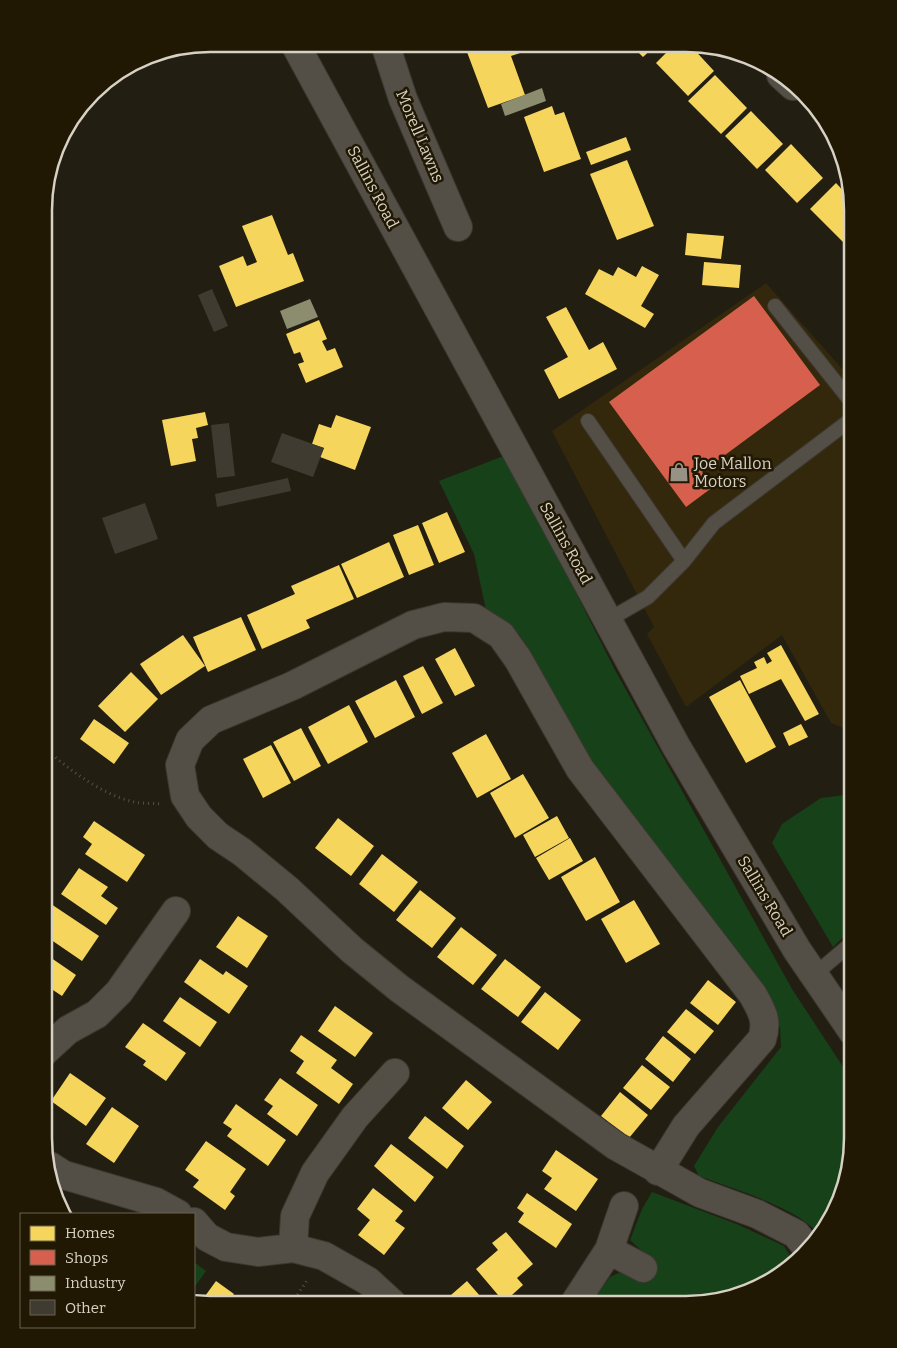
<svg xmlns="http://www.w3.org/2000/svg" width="897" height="1348" viewBox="0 0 897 1348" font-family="Bitter,serif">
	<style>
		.built { fill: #33280c }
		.green { fill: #174119 }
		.homes { fill: #f6d55c }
		.shops { fill: #d6604d }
		.industry { fill: #8c8c6e }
		.building { fill: #403b30 }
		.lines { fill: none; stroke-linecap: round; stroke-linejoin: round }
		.lane-casing { stroke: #3d3830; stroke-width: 16 }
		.street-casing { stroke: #3d3830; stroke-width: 30 }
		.secondary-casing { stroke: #3d3830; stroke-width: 30 }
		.path { stroke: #545149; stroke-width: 3; stroke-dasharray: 1 4; stroke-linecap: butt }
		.lane { stroke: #534f47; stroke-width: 14 }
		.street { stroke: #534f47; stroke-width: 28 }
		.secondary { stroke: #534f47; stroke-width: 28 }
		.labels { text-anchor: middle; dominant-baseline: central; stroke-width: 5; stroke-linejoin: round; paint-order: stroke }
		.street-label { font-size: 16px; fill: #d7d1c4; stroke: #201803 }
		.poi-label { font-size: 16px; fill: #d7d1c4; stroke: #201803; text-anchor: start }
		.rim { fill: none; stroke: #d7d1c4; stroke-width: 2.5 }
	</style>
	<rect width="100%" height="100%" fill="#231e12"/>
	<path class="built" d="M766 283 853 381V732L831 723 782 635 686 707 647 634 654 627 552 431Z"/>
	<path class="green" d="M506 455 615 670 792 989 853 1082V1148L841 1201 820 1237C804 1209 730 1188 699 1176L694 1166 718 1127 781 1047 780 1027 680 887 606 791 519 634 486 610 474 554 439 481Z
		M853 794V928L833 947 772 843 782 824 821 798Z
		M652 1192 739 1225 784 1246 792 1259 750 1291 686 1304H590L610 1277 623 1271 647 1282 656 1264 630 1240 642 1209Z
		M194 1262 206 1271 194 1288Z"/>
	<path class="homes" d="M489 45H517L520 53 511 56 525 95 488 108 467 52Z
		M631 45H656L643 57Z
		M674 45H690L714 71 688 96 656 63Z
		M715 75 747 108 721 134 688 101Z
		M552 106 555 115 564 112 581 159 544 172 524 117Z
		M751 111 783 144 757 169 725 136Z
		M626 137 631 150 591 165 586 152Z
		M791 144 823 178 797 203 765 170Z
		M627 160 654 226 617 240 590 174Z
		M836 183 851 199 853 211V232L843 242 810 209Z
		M272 215 288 255 293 253 304 281 236 307 219 266 243 256 247 266 257 262 242 226Z
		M687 233 724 236 721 259 685 255Z
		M704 262 741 265 739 288 702 285Z
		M642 266 659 275 641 306 654 314 645 328 585 294 599 269 613 276 618 267 636 277Z
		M566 307 589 350 603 342 617 369 559 399 544 370 568 357 546 317Z
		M319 320 327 339 322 341 327 351 335 348 343 367 306 383 298 364 304 362 300 352 294 354 286 334Z
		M205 412 208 425 196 428 198 438 192 439 196 461 171 466 162 420Z
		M336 415 371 427 355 470 320 457 324 448 312 444 319 424 331 428Z
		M447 512 465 552 439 563 422 523Z
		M418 525 434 565 409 575 393 535Z
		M389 542 404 577 357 598 341 564Z
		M339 565 354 599 306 620 310 628 262 649 247 615 295 594 291 586Z
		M241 617 256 650 208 672 193 637Z
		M183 635 205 666 161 695 140 664Z
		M781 645 819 714 805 721 781 679 749 694 740 676 757 668 754 662 764 657 767 664 772 661 767 653Z
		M455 648 475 686 455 696 435 659Z
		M423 666 443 703 422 714 403 676Z
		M131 672 158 699 125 732 98 706Z
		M396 680 415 717 375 738 355 701Z
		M740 680 776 747 746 763 709 697Z
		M349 705 368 742 328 764 308 727Z
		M94 719 129 743 114 764 80 739Z
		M801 724 808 737 789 746 783 733Z
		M301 728 321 766 294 781 273 742Z
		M486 734 511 779 477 798 452 753Z
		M271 745 291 783 263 798 243 759Z
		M523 774 549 818 515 838 490 793Z
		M557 816 569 838 535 857 523 835Z
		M338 818 374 846 351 876 315 848Z
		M94 821 145 855 127 882 85 854 92 844 83 837Z
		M570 838 583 861 549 880 536 858Z
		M382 854 418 882 394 912 359 884Z
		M595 857 620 902 586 921 561 877Z
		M79 868 108 887 101 896 118 908 106 925 61 894Z
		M420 890 456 918 432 948 396 920Z
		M634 900 660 944 626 963 601 919Z
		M51 904 99 936 82 961 44 935 49 925 44 922V913Z
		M238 916 268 936 247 968 216 947Z
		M461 927 497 955 473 985 437 957Z
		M44 953 76 975 62 996 44 984Z
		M200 959 223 975 226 971 248 986 229 1014 184 982Z
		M505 959 541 987 518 1017 481 989Z
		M708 980 736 1002 718 1025 690 1003Z
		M545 992 581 1020 558 1050 521 1022Z
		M180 997 217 1022 200 1047 163 1021Z
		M335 1006 373 1033 355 1057 318 1031Z
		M686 1009 714 1031 695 1054 667 1032Z
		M143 1023 186 1053 166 1081 143 1065 146 1061 125 1047Z
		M301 1035 337 1060 331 1068 353 1084 339 1104 296 1073 304 1061 290 1051Z
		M663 1036 691 1059 673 1082 645 1059Z
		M642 1065 670 1087 651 1110 623 1088Z
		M70 1073 106 1098 86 1126 51 1101Z
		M280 1078 318 1105 297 1136 267 1114 273 1106 264 1100Z
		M466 1080 492 1102 468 1130 442 1108Z
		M620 1092 648 1115 629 1138 601 1116Z
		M236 1104 286 1140 268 1166 227 1136 232 1129 223 1123Z
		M112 1107 139 1126 114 1163 86 1144Z
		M425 1116 464 1146 447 1169 408 1138Z
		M206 1141 246 1169 230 1192 235 1196 225 1210 193 1187 199 1180 185 1170Z
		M391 1144 434 1177 415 1202 374 1166Z
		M556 1150 598 1179 576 1211 544 1189 552 1178 542 1171Z
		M373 1188 403 1211 395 1221 405 1228 384 1255 358 1235 370 1220 357 1209Z
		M527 1193 572 1224 556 1248 518 1222 524 1213 517 1208Z
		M506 1232 533 1264 517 1278 523 1285 504 1302 476 1269 498 1250 492 1243Z
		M216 1281 234 1294 227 1303H200Z
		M467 1281 487 1304H444L443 1302Z"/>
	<path class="shops" d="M754 296 820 385 702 472 713 487 686 507 609 402Z"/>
	<path class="industry" d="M542 88 546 101 505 116 501 104Z
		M310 299 318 317 287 329 280 311Z"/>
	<path class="building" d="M212 289 228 326 214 332 198 295Z
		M229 423 235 476 217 478 211 425Z
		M282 433 324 448 313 477 271 462Z
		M288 478 291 491 217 507 215 494Z
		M145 503 158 539 115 554 102 518Z"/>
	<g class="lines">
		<defs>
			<path id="lane" d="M775 306 853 404
				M588 421 684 561
				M608 620 648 597 684 561 714 523 853 418
				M814 975 853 942"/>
			<path id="street" d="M385 44 403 99 458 227
				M781 75 793 86
				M44 1052 68 1030 97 1014 119 992 176 911
				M50 1166 64 1175 156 1202 178 1214
				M658 1171 686 1126 762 1039C768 1021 762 1011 753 995L580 769 518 659 501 635 474 618 444 617 413 625 292 686 211 720 190 740 180 765 185 796 199 817 218 836 242 852 287 889 352 950 400 989 616 1146 700 1193 757 1214 796 1234 807 1248
				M194 1222 207 1237 226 1247 258 1252 293 1248 324 1256 368 1281 392 1303
				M293 1248 295 1216 315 1173 355 1117 395 1073
				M609 1250 643 1268
				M574 1304 609 1250 624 1206"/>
			<path id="secondary" d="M295 44 676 746 797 950 853 1032"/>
		</defs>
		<use href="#lane" class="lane-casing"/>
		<use href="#street" class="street-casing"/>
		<use href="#secondary" class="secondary-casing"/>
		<path class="path" d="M44 748C69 769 98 792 130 801 140 804 151 803 161 804
			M609 1296 621 1304
			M292 1303 308 1279
			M638 1304 661 1298 707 1300"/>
		<use href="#lane" class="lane"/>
		<use href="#street" class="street"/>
		<use href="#secondary" class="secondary"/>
	</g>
	<defs>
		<symbol id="shop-bare" viewBox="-9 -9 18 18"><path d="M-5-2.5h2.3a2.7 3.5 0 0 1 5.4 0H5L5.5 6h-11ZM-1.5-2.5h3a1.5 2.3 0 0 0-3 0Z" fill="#989286" stroke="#201803" stroke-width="2.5" paint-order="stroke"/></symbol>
	</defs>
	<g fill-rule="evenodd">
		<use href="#shop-bare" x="665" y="458" width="28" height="28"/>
	</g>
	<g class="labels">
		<g class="street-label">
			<text transform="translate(420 136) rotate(67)">Morell Lawns</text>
			<text transform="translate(373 187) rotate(62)">Sallins Road</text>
			<text transform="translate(566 543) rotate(61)">Sallins Road</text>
			<text transform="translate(765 896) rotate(59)">Sallins Road</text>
		</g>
		<g class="poi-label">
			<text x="694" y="463">Joe Mallon<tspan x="694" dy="18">Motors</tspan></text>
		</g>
	</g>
	<path d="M0 0H897V1348H0ZM210 52H686A158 158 0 0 1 844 210V1138A158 158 0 0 1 686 1296H210A158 158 0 0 1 52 1138V210A158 158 0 0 1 210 52Z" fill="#201803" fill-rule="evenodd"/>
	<path class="rim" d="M210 52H686A158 158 0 0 1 844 210V1138A158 158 0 0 1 686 1296H210A158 158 0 0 1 52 1138V210A158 158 0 0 1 210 52Z"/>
	<rect x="20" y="1213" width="175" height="115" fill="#201803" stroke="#696250"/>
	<rect x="30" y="1226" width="25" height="15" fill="#f6d55c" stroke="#696250"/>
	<text x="65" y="1238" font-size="15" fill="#d7d1c4">Homes</text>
	<rect x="30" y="1250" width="25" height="15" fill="#d6604d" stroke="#696250"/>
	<text x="65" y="1263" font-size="15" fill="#d7d1c4">Shops</text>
	<rect x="30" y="1276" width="25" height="15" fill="#8c8c6e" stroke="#696250"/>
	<text x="65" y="1288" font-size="15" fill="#d7d1c4">Industry</text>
	<rect x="30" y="1300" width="25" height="15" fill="#403b30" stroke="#696250"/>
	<text x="65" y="1313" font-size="15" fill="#d7d1c4">Other</text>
</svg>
